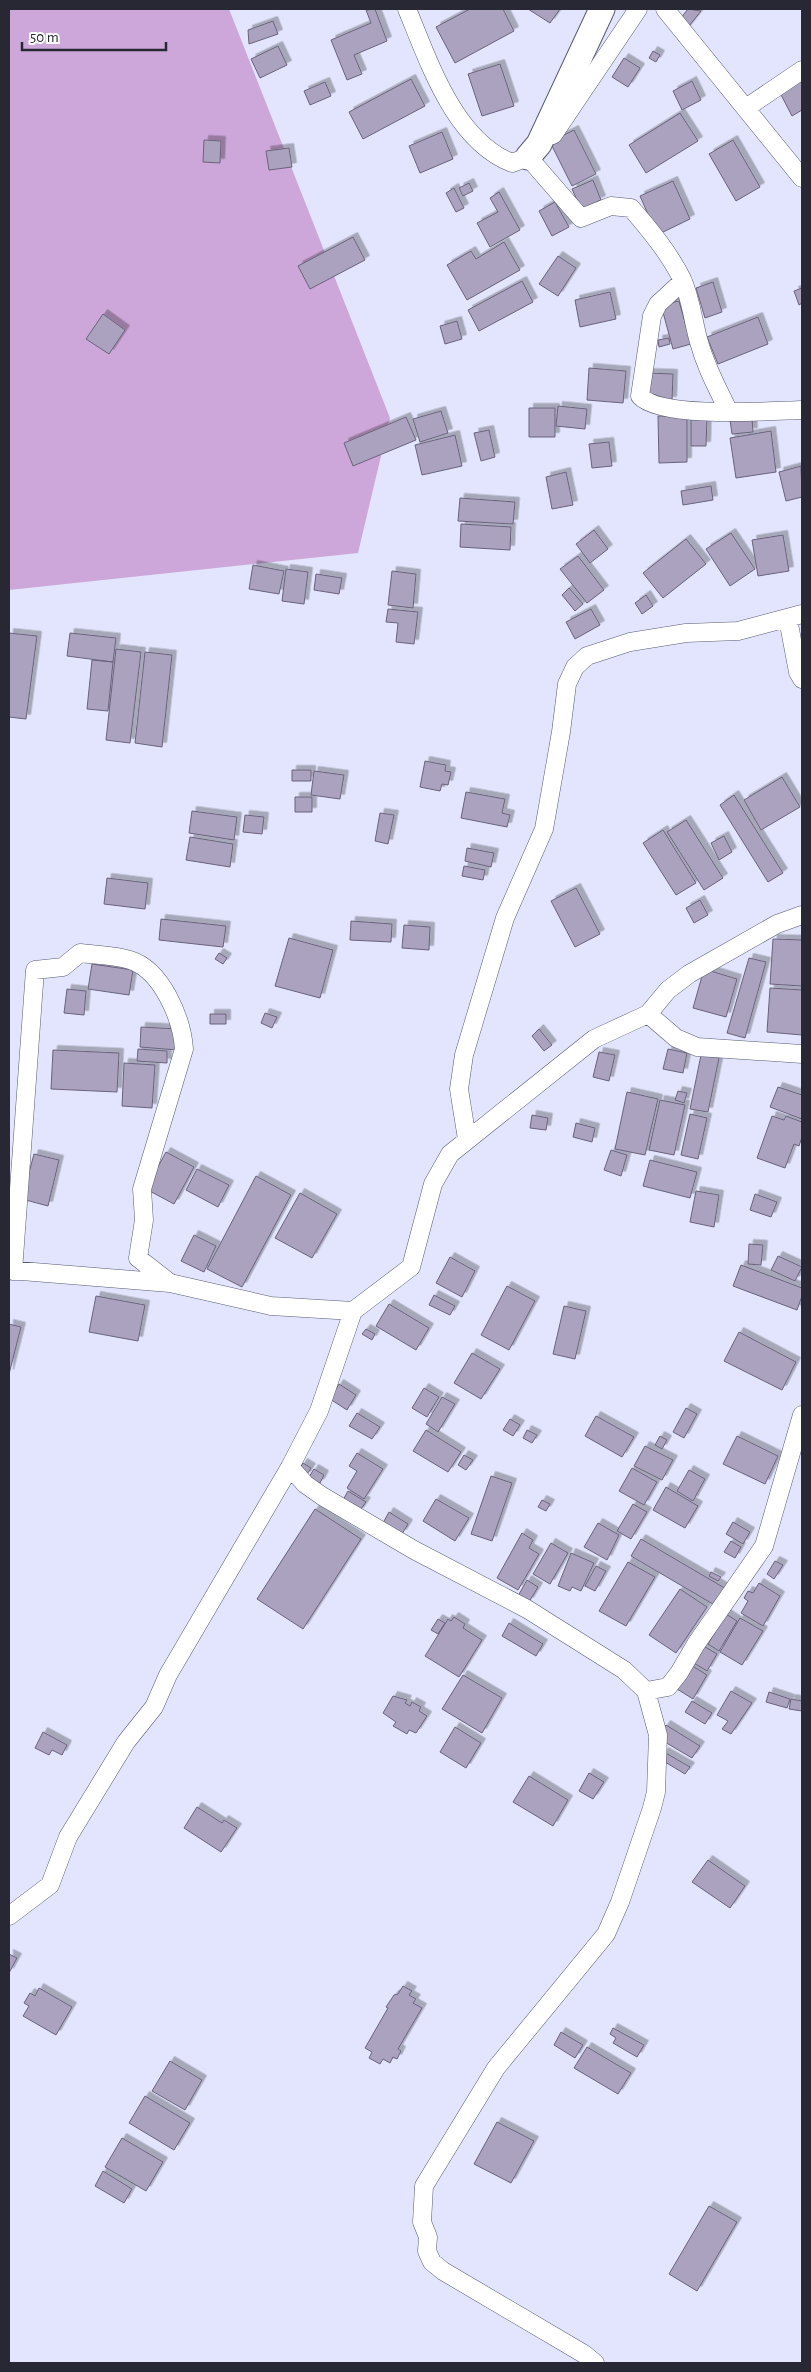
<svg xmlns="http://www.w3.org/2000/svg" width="811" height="2372" viewBox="0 0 811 2372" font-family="'Alegreya Sans',sans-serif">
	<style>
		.green { fill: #cda7d9 }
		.building { fill: #aaa2be; stroke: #6a627b; filter: url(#shadow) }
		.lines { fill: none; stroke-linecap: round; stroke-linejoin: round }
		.street-casing { stroke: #585b74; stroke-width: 19 }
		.secondary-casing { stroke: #585b74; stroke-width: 27 }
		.street { stroke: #fff; stroke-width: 18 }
		.secondary { stroke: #fff; stroke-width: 25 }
	</style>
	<defs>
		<filter id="shadow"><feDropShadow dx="4.5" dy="-4.5" stdDeviation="0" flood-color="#0004"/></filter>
	</defs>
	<rect width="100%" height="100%" fill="#e2e5fd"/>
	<path class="green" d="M9 9H229L390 418 358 553 9 590Z"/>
	<path class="building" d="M375 9 387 41 354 55 362 74 347 80 331 40 371 23 366 10Z
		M470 9H503L514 31 455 63 436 27Z
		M528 9H560L550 23Z
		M688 9 701 11 685 31 676 24Z
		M273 21 278 34 249 44 248 30Z
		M278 46 287 65 260 78 251 59Z
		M653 51 660 55 656 62 649 58Z
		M624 58 640 68 628 87 612 77Z
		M500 64 514 106 482 116 468 74Z
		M411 79 425 106 363 139 349 112Z
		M802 79V110L792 116 779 91Z
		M692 81 701 100 682 110 673 91Z
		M325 82 331 96 310 105 304 91Z
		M680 113 698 141 646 173 629 145Z
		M574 130 596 174 572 186 550 142Z
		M442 132 453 159 420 173 409 146Z
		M204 140 221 141 220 163 203 162Z
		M733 140 760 187 736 201 709 154Z
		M289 148 292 167 269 170 266 151Z
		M593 180 601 200 581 209 572 189Z
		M673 181 690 219 657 235 640 196Z
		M469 183 473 191 463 196 459 188Z
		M454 188 464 208 456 212 446 193Z
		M499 192 520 230 490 247 477 223 498 212 490 198Z
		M555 202 569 227 552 236 539 211Z
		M353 237 365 260 310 289 298 266Z
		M504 242 520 270 467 300 447 265 471 251 476 259Z
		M558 256 576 268 558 296 539 284Z
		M522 281 533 302 479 331 468 310Z
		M713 282 722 312 705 318 696 288Z
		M802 288V303L799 305 794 291Z
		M610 292 616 319 580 327 575 300Z
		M679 301 691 344 673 349 661 305Z
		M103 314 125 330 109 354 86 339Z
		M758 317 768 344 718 364 707 337Z
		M457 321 462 339 445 344 440 326Z
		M669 338 670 344 659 347 658 340Z
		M589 368 626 371 623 403 587 400Z
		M646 373 673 374 672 401 644 400Z
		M558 406 587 409 585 429 556 426Z
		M529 408H555V437H529Z
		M441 411 448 433 420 442 413 419Z
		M658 416H687V462L659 463Z
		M406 417 416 440 353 466 344 443Z
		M691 417H707L706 446H691Z
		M752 418 753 432 732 434 730 420Z
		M489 430 495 457 481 461 474 433Z
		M771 431 776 472 736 478 730 438Z
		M455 435 462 466 422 475 415 445Z
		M609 442 612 466 592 468 589 444Z
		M801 466 802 497 786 501 779 472Z
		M566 472 573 505 552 509 546 477Z
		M711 486 713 500 683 505 681 491Z
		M460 498 515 502 513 524 458 521Z
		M461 524 511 527 510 550 460 547Z
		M594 530 608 549 590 563 576 544Z
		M731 533 755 569 730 586 706 549Z
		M783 535 789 571 758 576 752 540Z
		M686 539 706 564 663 598 643 573Z
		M578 556 604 590 587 603 560 569Z
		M253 565 284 571 279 594 249 589Z
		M286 569 308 572 304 604 282 601Z
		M392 571 416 574 413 608 388 605Z
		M316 574 342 578 339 594 314 590Z
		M569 588 583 604 575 611 562 595Z
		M646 595 653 606 642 614 635 603Z
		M388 609 418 612 414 644 396 642 398 623 386 622Z
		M591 609 600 625 575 639 566 622Z
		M9 633 37 636 26 719 9 717Z
		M70 633 116 638 113 662 67 656Z
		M116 649 141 652 130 743 106 740Z
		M145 652 172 655 162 747 135 743Z
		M92 660 113 662 108 711 87 709Z
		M425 761 446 765 445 771 451 772 448 785 442 784 440 791 420 787Z
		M292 770H311V781H292Z
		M314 771 344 775 340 799 311 795Z
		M782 777 800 807 761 830 744 800Z
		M466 792 505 799 502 813 510 815 507 827 461 818Z
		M734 795 783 873 768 882 720 805Z
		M295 797H312V812H295Z
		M192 811 237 817 234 840 189 833Z
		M380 813 394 815 388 844 375 841Z
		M245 815 264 817 262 834 243 832Z
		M686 820 723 878 704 890 667 832Z
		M663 830 696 883 676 895 643 843Z
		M724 836 732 852 719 860 711 843Z
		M190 837 233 844 230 867 186 860Z
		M467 848 494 853 491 867 465 861Z
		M464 866 485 870 483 880 462 876Z
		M107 878 148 883 145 909 104 904Z
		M576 888 600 934 575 947 551 901Z
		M700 900 708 915 694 923 686 908Z
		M161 919 226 926 223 947 159 940Z
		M351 921 392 924 391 942 350 940Z
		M404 925 430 927 429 950 402 948Z
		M289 938 333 950 320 998 275 986Z
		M773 939 802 940V986L770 984Z
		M219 953 227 958 223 964 215 959Z
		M749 958 766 962 745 1038 727 1033Z
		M92 964 133 970 129 995 88 989Z
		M704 969 737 979 726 1017 693 1008Z
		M770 988 802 990V1035L767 1032Z
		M67 989 86 991 84 1015 64 1013Z
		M265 1013 277 1017 272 1028 261 1023Z
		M210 1014H226V1024H210Z
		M141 1027 178 1029 177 1050 140 1047Z
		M539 1029 552 1045 544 1051 532 1036Z
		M138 1049 167 1051V1063L137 1061Z
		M668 1049 687 1053 683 1073 663 1069Z
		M53 1050 119 1053 117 1092 51 1089Z
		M599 1052 615 1055 609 1081 593 1077Z
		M701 1055 719 1058 708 1112 690 1109Z
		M124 1063 155 1065 152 1108 122 1106Z
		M778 1087 802 1095V1119L770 1107Z
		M678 1091 687 1093 684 1103 675 1100Z
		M627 1092 658 1099 645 1155 615 1149Z
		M660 1100 685 1105 674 1155 649 1150Z
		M690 1114 707 1118 698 1159 681 1155Z
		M532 1115 548 1118 546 1130 530 1128Z
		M772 1116 784 1120 786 1116 802 1122V1137L799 1146 794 1144 785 1168 757 1158Z
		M576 1123 595 1128 592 1142 573 1137Z
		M611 1150 627 1155 621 1176 604 1170Z
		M166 1152 194 1167 174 1204 146 1189Z
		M34 1154 59 1160 48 1206 22 1199Z
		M650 1160 697 1172 690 1198 643 1186Z
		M197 1169 229 1185 218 1207 186 1190Z
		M256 1176 291 1195 242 1287 207 1269Z
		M696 1191 719 1195 714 1227 690 1222Z
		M300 1193 337 1214 312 1258 275 1238Z
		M755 1194 777 1202 771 1217 750 1210Z
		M194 1235 216 1246 204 1272 181 1261Z
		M749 1244 763 1245 761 1265 748 1264Z
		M778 1256 802 1267 795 1281 771 1270Z
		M450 1257 475 1271 462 1297 436 1283Z
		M741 1265 802 1288V1296L797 1310 733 1286Z
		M507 1286 535 1301 509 1350 481 1335Z
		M434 1295 455 1306 450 1315 429 1305Z
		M96 1296 145 1305 138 1341 89 1332Z
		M389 1304 429 1328 416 1350 376 1326Z
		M564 1306 586 1311 575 1359 553 1354Z
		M9 1324 21 1327 9 1374Z
		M366 1329 375 1334 372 1340 362 1334Z
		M739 1332 796 1362 782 1390 724 1361Z
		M472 1353 500 1369 481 1399 454 1383Z
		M339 1384 356 1395 347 1410 330 1399Z
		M424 1388 439 1397 427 1417 412 1408Z
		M442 1397 455 1404 438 1432 426 1424Z
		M686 1408 697 1414 684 1438 673 1432Z
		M357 1413 380 1427 372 1439 349 1426Z
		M596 1416 634 1437 622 1457 585 1436Z
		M510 1419 520 1425 513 1436 503 1430Z
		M426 1430 461 1452 448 1472 413 1451Z
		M527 1430 537 1435 532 1443 523 1438Z
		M660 1436 667 1440 662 1449 655 1445Z
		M737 1436 778 1456 765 1484 723 1464Z
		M645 1446 673 1460 662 1480 634 1466Z
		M357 1453 383 1469 364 1499 347 1488 357 1471 349 1466Z
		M464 1455 473 1460 466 1470 458 1465Z
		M303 1463 311 1468 306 1476 298 1471Z
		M632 1468 657 1482 644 1505 619 1491Z
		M314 1469 324 1475 320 1483 316 1484 309 1477Z
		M689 1470 705 1479 693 1501 677 1491Z
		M491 1476 512 1483 492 1541 471 1534Z
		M666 1487 698 1506 685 1528 653 1510Z
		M348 1491 366 1502 359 1512 342 1502Z
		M436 1499 469 1518 455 1541 423 1521Z
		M542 1500 550 1504 546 1511 538 1507Z
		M633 1504 647 1512 631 1539 617 1531Z
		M315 1509 361 1539 303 1629 257 1599Z
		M389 1512 408 1524 402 1534 383 1523Z
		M733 1522 750 1532 743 1544 726 1534Z
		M598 1523 619 1535 607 1560 584 1547Z
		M522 1533 533 1540 529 1548 539 1554 518 1590 497 1578Z
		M641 1539 728 1590 718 1607 631 1556Z
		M731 1541 741 1547 735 1558 724 1552Z
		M551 1543 568 1553 550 1584 533 1574Z
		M571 1553 594 1563 581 1591 572 1587 570 1591 558 1586Z
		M775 1561 783 1565 774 1579 767 1574Z
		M628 1562 655 1577 626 1626 599 1611Z
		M596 1566 606 1571 595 1591 585 1586Z
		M711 1572 721 1577 718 1581 709 1576Z
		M527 1580 538 1587 529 1602 518 1596Z
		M759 1583 780 1596 763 1626 741 1613 748 1601 744 1598 748 1591 753 1593Z
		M680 1589 707 1607 676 1653 649 1635Z
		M726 1614 737 1621 719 1651 708 1644Z
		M454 1617 465 1624 463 1628 482 1640 459 1677 425 1656 448 1619 451 1621Z
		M740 1618 763 1631 742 1665 720 1652Z
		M438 1619 445 1623 438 1634 431 1630Z
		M509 1623 543 1644 536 1656 502 1636Z
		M702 1645 717 1654 707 1671 692 1662Z
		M691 1665 707 1675 693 1699 677 1689Z
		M463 1675 502 1698 482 1733 442 1709Z
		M731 1691 752 1703 731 1734 722 1729 728 1721 717 1715Z
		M769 1692 790 1699 787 1708 766 1702Z
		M393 1696 407 1700 405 1703 410 1706 412 1702 421 1707 419 1711 427 1716 416 1733 409 1730 407 1734 393 1726 396 1722 383 1713Z
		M791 1699 802 1701V1711L789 1709Z
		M692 1701 712 1713 705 1724 685 1712Z
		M666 1725 700 1746 692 1758 658 1738Z
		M455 1727 481 1743 466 1768 440 1752Z
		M43 1732 67 1745 62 1755 52 1750 49 1755 35 1748Z
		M664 1752 690 1767 685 1774 660 1759Z
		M589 1773 604 1782 593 1799 579 1791Z
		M529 1776 568 1800 553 1826 513 1802Z
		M197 1807 222 1823 224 1820 237 1828 221 1852 184 1828Z
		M708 1860 745 1886 730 1908 692 1882Z
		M9 1954 17 1958 9 1973Z
		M403 1986 412 1991 409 1995 416 1999 413 2003 422 2008 398 2049 401 2051 397 2059 393 2057 390 2063 383 2059 380 2064 369 2058 372 2052 365 2048 388 2008 386 2007 394 1995 398 1994Z
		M39 1988 72 2007 56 2035 23 2016 29 2006 24 2003 30 1993 35 1996Z
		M613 2028 644 2045 637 2057 613 2043 616 2038 610 2034Z
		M561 2032 583 2045 575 2058 554 2045Z
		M587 2047 631 2073 618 2094 574 2068Z
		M170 2061 202 2080 185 2110 152 2091Z
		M145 2096 190 2123 174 2150 129 2123Z
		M497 2122 534 2141 511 2183 474 2164Z
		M122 2138 163 2162 146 2191 105 2167Z
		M103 2171 132 2189 124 2203 95 2186Z
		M709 2206 737 2222 697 2291 669 2274Z"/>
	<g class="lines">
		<defs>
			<path id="street" d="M407 9C429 62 454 140 512 163L528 157 581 218 611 206 631 208C650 230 669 253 682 279 691 298 693 322 699 342 706 368 718 389 729 412
				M665 9 802 178
				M746 108 802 70
				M553 135 638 9
				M683 281 658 304 652 316 640 396C661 419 769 411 802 410
				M788 619 798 672 802 679
				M648 1014 676 1038 697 1047 802 1054
				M467 1139 459 1089 464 1055 505 918 544 829 561 732 567 684 575 667 587 656 630 642 686 633 738 631 802 614
				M9 1270 170 1283 271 1306 353 1311
				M13 1271 35 970 63 967 80 953C96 955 115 955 130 960 162 970 182 1019 184 1049L142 1189 144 1220 138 1258 170 1283
				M290 1467 305 1484 322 1496 414 1550 527 1609 624 1670 646 1691 658 1735 656 1792 652 1808 620 1902 606 1934 496 2068 424 2186 422 2222 428 2237 427 2251 432 2262 443 2271 584 2354 595 2363
				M646 1691 668 1687 679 1673 696 1644 764 1546 802 1415
				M9 1916 50 1885 68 1837 126 1742 154 1707 168 1675 290 1467 319 1411 353 1311 411 1267 433 1184 450 1154 594 1039 648 1014 668 990 689 974 777 924 802 915"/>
			<path id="secondary" d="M528 157 539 144 602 9"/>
		</defs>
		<use href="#street" class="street-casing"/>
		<use href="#secondary" class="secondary-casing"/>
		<use href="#street" class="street"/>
		<use href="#secondary" class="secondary"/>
	</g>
	<rect width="811" height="2372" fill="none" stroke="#272833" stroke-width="20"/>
	<path d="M22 42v8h144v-8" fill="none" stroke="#272833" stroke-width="2.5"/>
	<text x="30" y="42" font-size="15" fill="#272833" stroke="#ffffff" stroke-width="4" paint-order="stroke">50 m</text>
</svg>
